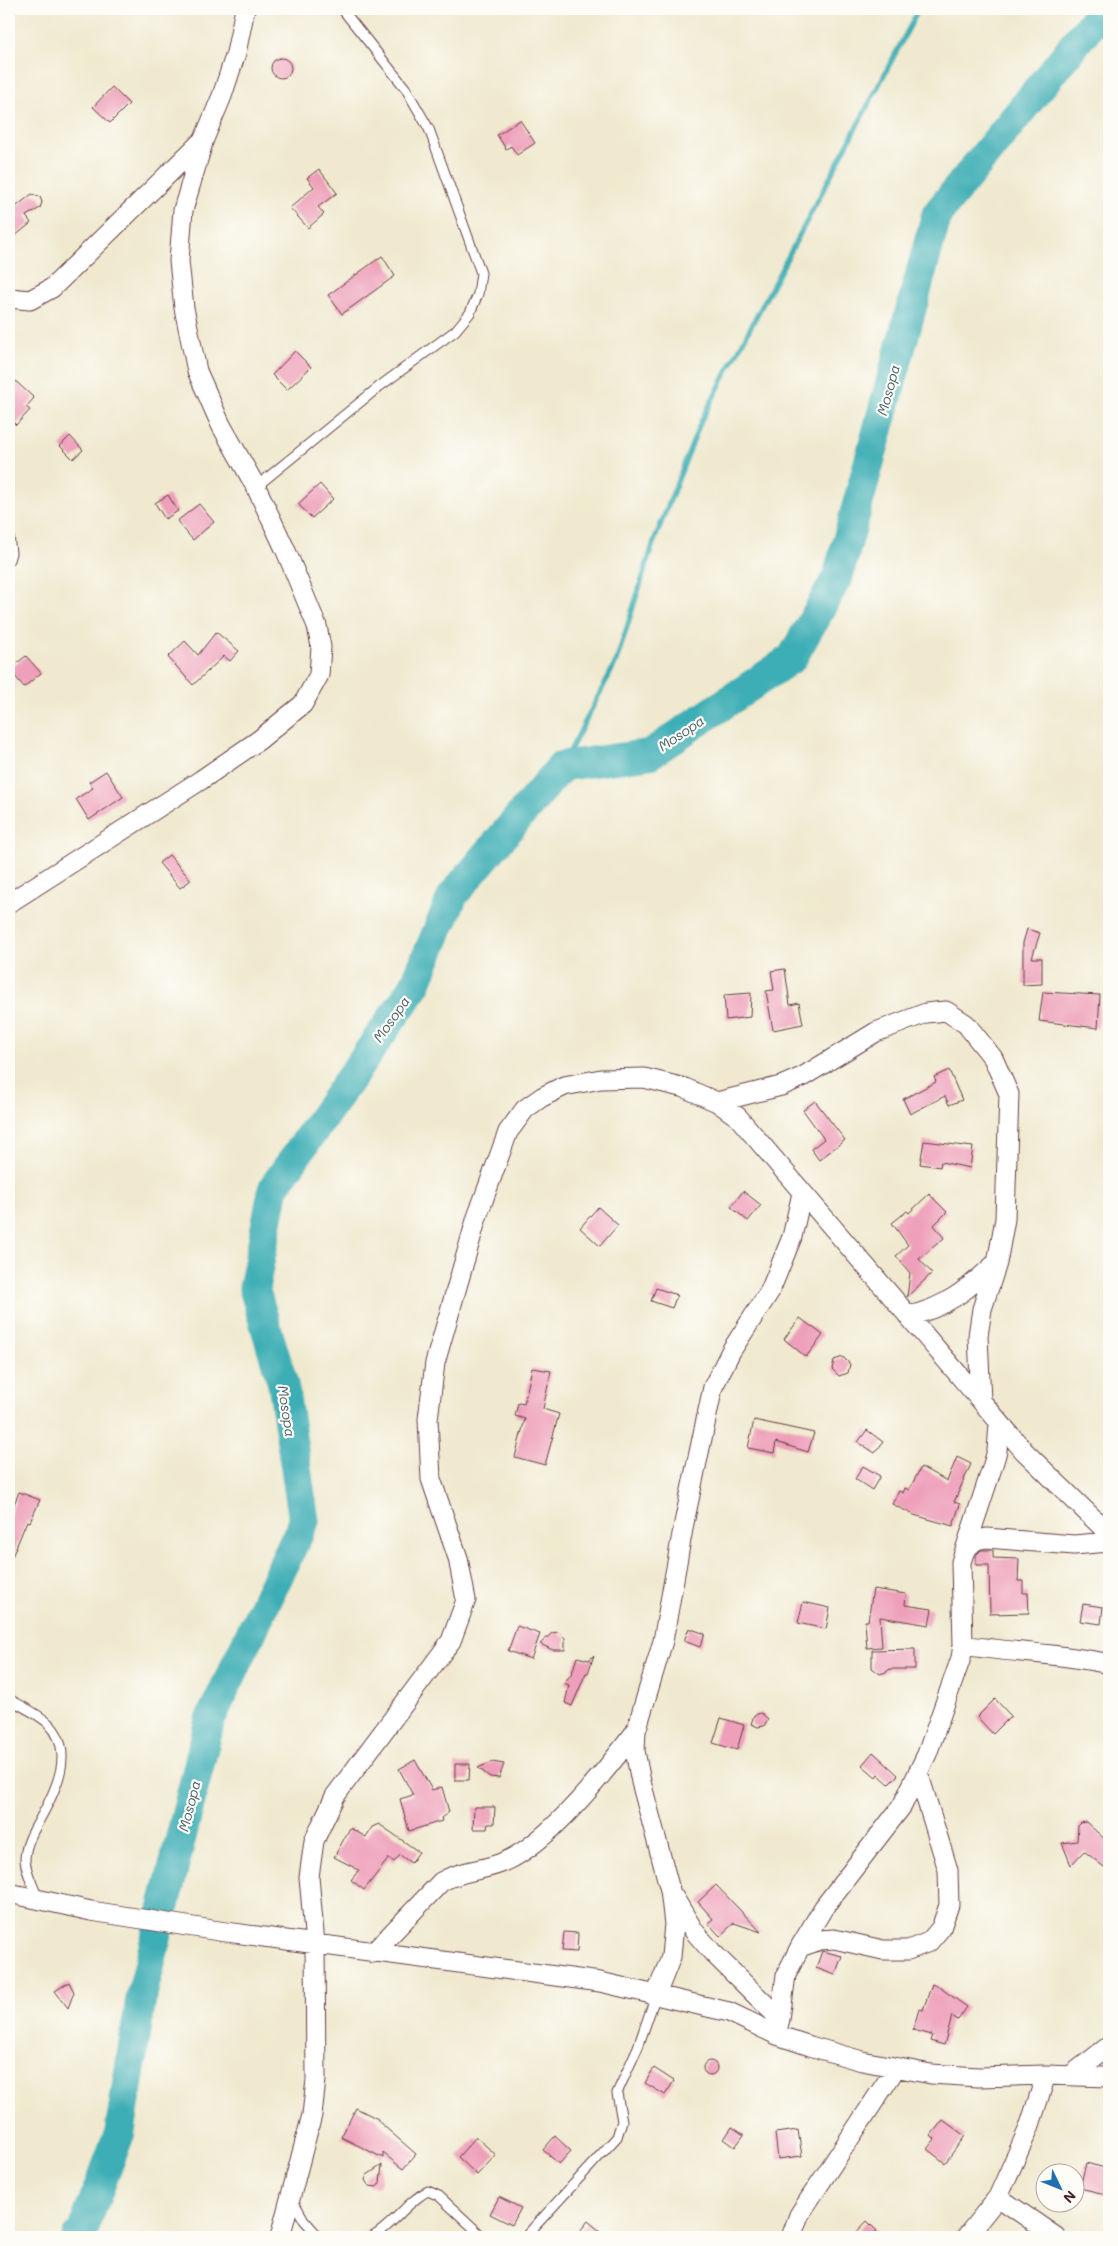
<svg xmlns="http://www.w3.org/2000/svg" width="1118" height="2246" viewBox="0 0 1118 2246" font-family="Mali,sans-serif">
	<style>
		.lines { fill: none; stroke-linecap: round; stroke-linejoin: round }
		.stream { stroke: #3caeb5; stroke-width: 5 }
		.river { stroke: #3caeb5; stroke-width: 31 }
		.building { fill: #ee9fb9 }
		.service-casing { stroke: #633d44; stroke-width: 11 }
		.minor-casing { stroke: #633d44; stroke-width: 21 }
		.service { stroke: #fff; stroke-width: 9 }
		.minor { stroke: #fff; stroke-width: 19 }
		.labels { text-anchor: middle; dominant-baseline: central; stroke-width: 4.5; stroke-linejoin: round; paint-order: stroke }
		.water-label { font-size: 14px; font-style: italic; fill: #445f69; stroke: #fdfcf7 }
	</style>
	<rect width="100%" height="100%" fill="#fdfcf7"/>
	<filter id="ink" filterUnits="userSpaceOnUse"><feTurbulence type="fractalNoise" baseFrequency=".02" numOctaves="2"/><feDisplacementMap in="SourceGraphic" scale="10" xChannelSelector="R" yChannelSelector="G"/><feConvolveMatrix kernelMatrix="1 2 1 2 8 2 1 2 1" color-interpolation-filters="sRGB"/></filter>
	<filter id="wash" filterUnits="userSpaceOnUse"><feTurbulence type="fractalNoise" baseFrequency=".0096" numOctaves="4" result="noise"/><feDisplacementMap in="SourceGraphic" scale="20" xChannelSelector="R" yChannelSelector="G"/><feGaussianBlur stdDeviation="1.12" result="paint"/><feColorMatrix in="noise" values="0 0 0 0 0 0 0 0 0 0 0 0 0 0 0 0 0 1.4 0 .05"/><feComposite in="paint" operator="in"/></filter>
	<g filter="url(#wash)">
		<rect width="100%" height="100%" fill="#f0e9cf"/>
		<g class="lines">
			<path class="stream" d="M562 766 616 662 653 544 701 421 919 9"/>
			<path class="river" d="M77 2237 82 2233 120 2132 141 1999 210 1720 304 1521 283 1384 254 1288 274 1187 414 987 453 895 562 766 650 754 792 658 838 576 937 214 1095 19 1109 21"/>
		</g>
		<g id="blocks">
			<path class="building" d="M271 68a10 10 0 1 1 20 0a10 10 0 1 1-20 0Z
				M112 87 129 104 110 123 93 107Z
				M520 120 535 143 517 155 511 146 506 149 497 135Z
				M319 169 337 193 318 207 324 214 308 228 290 208 314 187 307 178Z
				M32 194 40 197 42 202 40 208 26 216 31 223 9 241V212Z
				M382 256 395 276 342 314 328 295Z
				M295 351 311 367 287 390 272 375Z
				M9 375 34 398 26 407 30 410 16 425 9 418Z
				M70 436 83 450 73 459 60 446Z
				M320 484 333 499 312 518 298 504Z
				M168 495 178 511 165 519 155 503Z
				M199 504 214 522 193 540 177 521Z
				M216 632 239 651 230 661 224 656 193 685 168 657 185 641 198 655Z
				M26 656 41 673 24 687 9 669Z
				M106 771 123 797 89 820 76 799 93 788 89 782Z
				M169 855 191 880 180 888 159 863Z
				M1027 929 1040 933 1032 958H1042V984L1023 985V943Z
				M785 969 790 1005 799 1003 803 1024 773 1030 766 991 774 990 771 971Z
				M1043 992 1100 995 1098 1028 1039 1021Z
				M751 993 750 1017 726 1020 724 995Z
				M949 1070 962 1100 949 1105 945 1096 910 1114 903 1099 936 1082 934 1077Z
				M815 1101 845 1140 819 1160 811 1149 824 1139 803 1110Z
				M924 1141 973 1147 970 1168 941 1162 940 1167 920 1164Z
				M743 1191 761 1205 748 1221 731 1207Z
				M929 1194 947 1212 934 1225 944 1238 919 1259 932 1273 907 1297 910 1273 896 1256 908 1245 892 1223 907 1211 909 1213Z
				M598 1207 618 1225 600 1246 580 1228Z
				M656 1288 677 1295 672 1308 651 1301Z
				M800 1318 823 1335 806 1357 784 1339Z
				M843 1357 850 1364 848 1373 839 1376 832 1369 834 1360Z
				M532 1368 551 1371 543 1409 559 1414 545 1465 515 1457 525 1419 515 1416 518 1403 524 1404Z
				M754 1420 814 1433 808 1452 776 1442 774 1453 748 1448Z
				M867 1430 883 1442 875 1453 858 1442Z
				M957 1457 971 1464 954 1502 960 1504 953 1526 914 1515 892 1504 899 1491 903 1493 905 1488 909 1490 921 1467 947 1481Z
				M863 1466 880 1476 872 1490 855 1479Z
				M19 1492 40 1500 30 1522 27 1521 9 1564V1517Z
				M981 1550H993V1558L1019 1559 1018 1581H1023V1593H1028L1029 1613 990 1614 989 1565H976V1555Z
				M873 1589 906 1594 905 1605 932 1609 929 1625 880 1617 882 1647 867 1648 865 1621H868Z
				M803 1602 830 1608 826 1629 798 1623Z
				M1083 1604 1103 1607 1101 1624 1080 1621Z
				M517 1626 540 1634 531 1659 508 1651Z
				M689 1628 705 1634 700 1647 684 1641Z
				M558 1632 565 1638V1650H553L540 1644 552 1633Z
				M915 1649V1669H890L886 1672 880 1674 872 1668V1650Z
				M594 1655 588 1673H586L572 1706 565 1703 569 1685 564 1683 572 1673 577 1657 589 1660Z
				M995 1699 1011 1716 993 1734 977 1717Z
				M761 1713 768 1719 764 1726 758 1727 751 1724 754 1715Z
				M721 1718 744 1725 737 1750 713 1743Z
				M873 1752 898 1775 889 1784 878 1774 876 1777 862 1765Z
				M415 1760 432 1790 442 1787 449 1812 441 1818 442 1821 409 1831 400 1799 413 1795 399 1769Z
				M492 1762 504 1764 499 1778 490 1777 478 1768Z
				M455 1764H470L469 1780H455Z
				M474 1807H495L494 1824H488L487 1829H473Z
				M1086 1822 1109 1843V1871L1084 1851 1071 1865 1062 1843 1077 1841 1078 1826 1081 1823Z
				M379 1824 419 1852 411 1863 400 1855 394 1862 389 1858 364 1890 351 1880 359 1870 334 1857 350 1828 366 1837 372 1827Z
				M716 1885 761 1932 734 1923 720 1936 708 1923 713 1919 698 1902Z
				M564 1932 578 1933 577 1952 562 1951Z
				M822 1951 842 1956 835 1975 816 1968Z
				M69 1982 74 1992 68 2008 55 1991Z
				M932 1984 939 1987 967 2007 958 2020 952 2016 944 2045 930 2041 932 2035 913 2030 919 2009 923 2010Z
				M703 2068a7 7 0 1 1 14 0a7 7 0 1 1-14 0Z
				M654 2068 674 2081 665 2095 645 2083Z
				M356 2108 378 2119V2121L416 2154 403 2169 383 2153V2158L341 2137Z
				M943 2120 965 2136 945 2163 927 2149 935 2139 931 2135Z
				M732 2127 744 2135 735 2147 724 2139Z
				M798 2130 802 2156 778 2159 775 2133Z
				M555 2136 571 2151 559 2164 543 2150Z
				M476 2137 496 2155 477 2175 458 2157Z
				M1086 2163 1109 2169V2195L1080 2188Z
				M382 2165 380 2183 377 2187 369 2186 365 2180 367 2175Z
				M499 2197 521 2208 512 2225 490 2214Z
				M588 2221 607 2237H575Z
				M867 2221 877 2231 870 2237H852Z"/>
		</g>
	</g>
	<g filter="url(#ink)">
		<use href="#blocks" fill-opacity="0" stroke="#633d44" stroke-width="1"/>
		<g class="lines">
			<defs>
				<path id="service" d="M256 487 380 386 455 331 470 313 478 294 481 273 429 129 406 89 342 9
					M9 536 11 553 9 560
					M9 1699C21 1706 37 1713 48 1723 76 1750 56 1790 41 1817 34 1830 25 1844 25 1860 26 1873 34 1887 38 1899
					M291 2197 304 2220 319 2237
					M372 2237C394 2225 407 2201 428 2191L439 2196 483 2237
					M525 2237 617 2137 622 2121 617 2093 638 2047 656 1995"/>
				<path id="minor" d="M9 298 30 300 52 288 203 140
					M9 903 201 780 259 740 303 704 319 675 321 647 317 626 286 551 256 487 221 425 197 371 184 308 179 261 183 210 204 139 222 96 236 53 245 9
					M717 1102 781 1086 802 1077 876 1032 926 1013 946 1011 966 1024 993 1058 1009 1094 1005 1219 997 1263 982 1309 978 1336 981 1401
					M908 1316C946 1308 968 1289 996 1263
					M966 1549 976 1540 987 1538 1074 1545 1109 1542
					M963 1645C1012 1653 1061 1653 1109 1664
					M9 1893 91 1911 219 1931 600 1982 729 2012 777 2035 810 2046 862 2061 931 2074 978 2077 1046 2075 1109 2077
					M673 1896 694 1931 712 1952 780 2019 778 2027
					M800 1947 820 1940 834 1939 883 1950H908L929 1942 941 1928 949 1905 948 1870 918 1772
					M373 1953 441 1882C461 1870 485 1871 506 1861 551 1841 606 1770 636 1731
					M656 1995 671 1957 674 1924 670 1890 641 1782 635 1751 636 1731 663 1641 684 1523 713 1387 731 1351 770 1291 792 1237 802 1193
					M780 2019 786 1975 800 1947 824 1907 902 1806 927 1754 961 1658 963 1645 961 1562 992 1468 997 1451 999 1423
					M1070 2076 1109 2046
					M998 2197 1056 2237
					M280 2237 312 2115 316 2080 315 1944 309 1877 314 1841 335 1796 451 1641 466 1600 458 1558 431 1479 428 1419 435 1363 477 1217 508 1132 525 1109 542 1097 564 1086 601 1079 644 1078 685 1088 717 1102 738 1117 1024 1451 1100 1525 1109 1530
					M791 2237 799 2215 896 2068
					M966 2237 998 2197 1029 2128 1046 2075"/>
			</defs>
			<use href="#service" class="service-casing"/>
			<use href="#minor" class="minor-casing"/>
			<use href="#service" class="service"/>
			<use href="#minor" class="minor"/>
		</g>
	</g>
	<g class="labels">
		<g class="water-label">
			<text transform="translate(888 390) rotate(-75)">Mosopa</text>
			<text transform="translate(681 733) rotate(-34)">Mosopa</text>
			<text transform="translate(391 1019) rotate(-55)">Mosopa</text>
			<text transform="translate(287 1411) rotate(81)">Mosopa</text>
			<text transform="translate(189 1806) rotate(-76)">Mosopa</text>
		</g>
	</g>
	<rect width="1118" height="2246" fill="none" stroke="#fdfcf7" stroke-width="30"/>
	<g transform="translate(1060 2188) rotate(133)"><circle r="24" fill="#fdfcf7" stroke="#b5a4a5"/>
	<path d="M0-4L9 19L0 12L-9 19Z" fill="#1f6fb2"/>
	<text y="-8" font-size="14" font-weight="bold" text-anchor="middle" fill="#4a1f2b">N</text>
	</g>
</svg>
